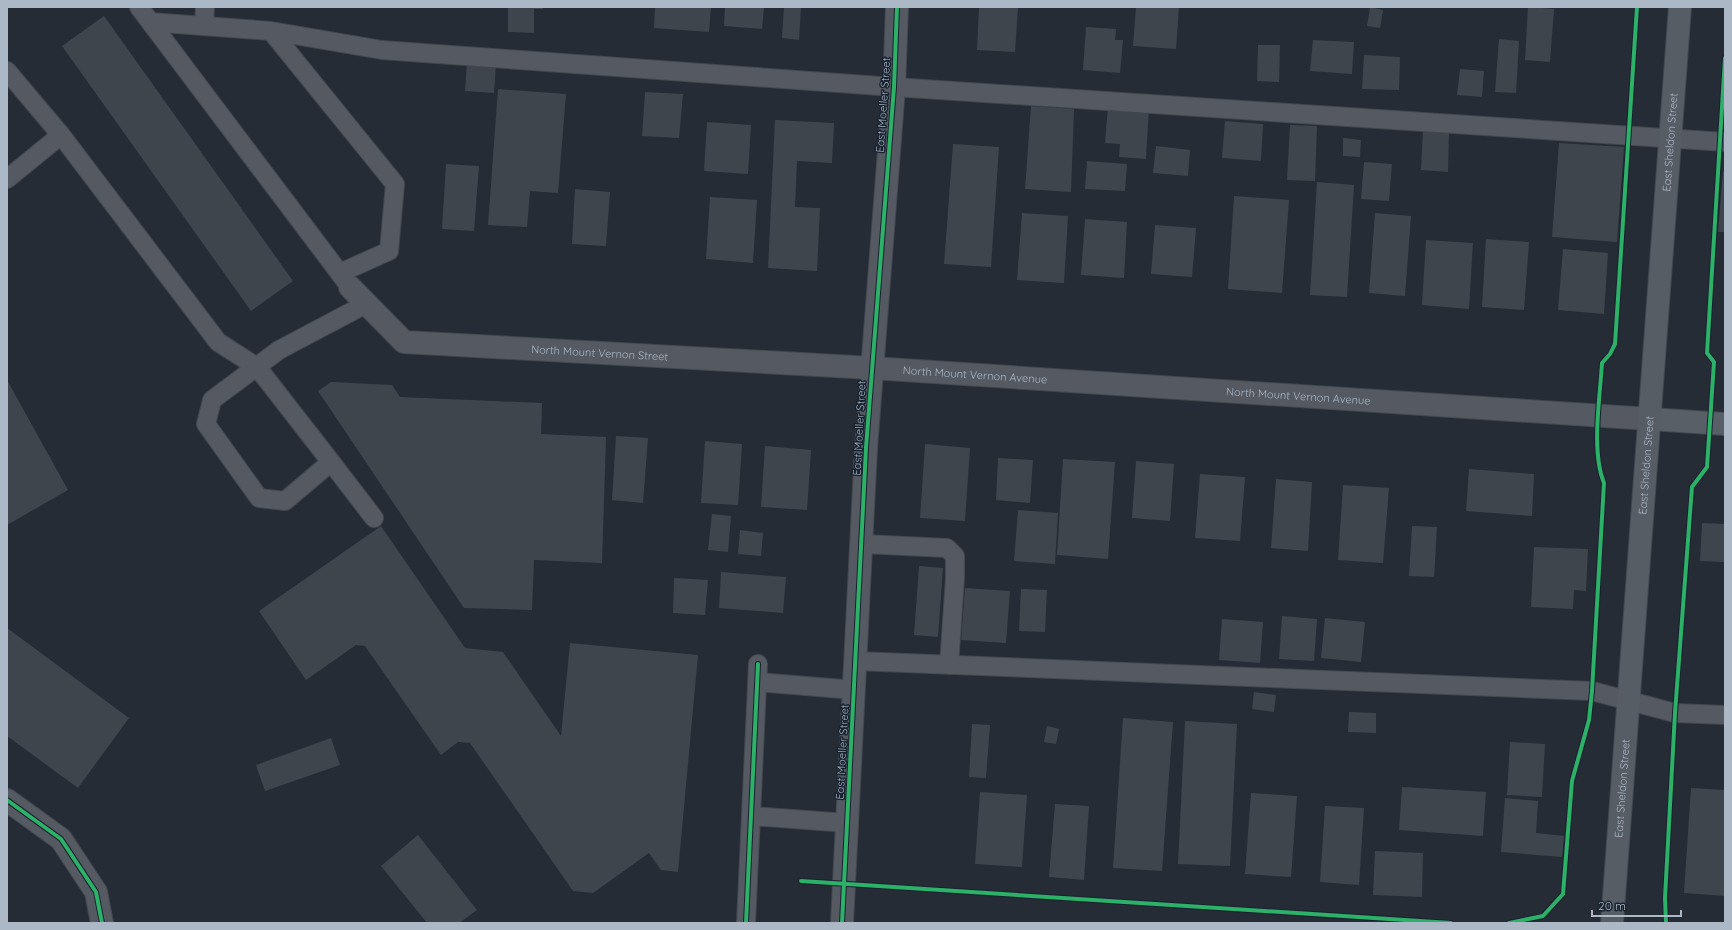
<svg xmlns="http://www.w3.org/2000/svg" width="1732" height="930" viewBox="0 0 1732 930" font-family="Quicksand,sans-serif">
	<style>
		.building { fill: #3f454d }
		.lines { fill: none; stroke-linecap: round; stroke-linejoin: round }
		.lane-casing { stroke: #43484f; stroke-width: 20 }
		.street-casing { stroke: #43484f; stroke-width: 24 }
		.secondary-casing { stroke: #43484f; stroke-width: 24 }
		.primary-casing { stroke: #424851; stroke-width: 24 }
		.lane { stroke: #555a62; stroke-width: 18 }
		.street { stroke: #555a62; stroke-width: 22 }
		.secondary { stroke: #595f67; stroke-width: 22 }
		.primary { stroke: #575d65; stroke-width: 22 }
		.cycleway-casing { stroke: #18222f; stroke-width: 6 }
		.cycleway { stroke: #2db169; stroke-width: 4 }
		.labels { text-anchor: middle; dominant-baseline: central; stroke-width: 3; stroke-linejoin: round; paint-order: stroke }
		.street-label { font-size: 11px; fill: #adb8c7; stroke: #18222f }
	</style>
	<rect width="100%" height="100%" fill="#252c35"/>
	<path class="building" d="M508 7H543V9H534V33L508 32Z
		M655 7H711L709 32 654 28Z
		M725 7H764L762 29 724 26Z
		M784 7H801L799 40 782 38Z
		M979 7H1018L1015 52 977 50Z
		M1136 7H1179L1176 49 1133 46Z
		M1370 7 1383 10 1380 28 1367 26Z
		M1528 7 1554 9 1550 62 1525 60Z
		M104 16 293 281 251 311 62 46Z
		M1086 27 1116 29 1115 40H1123L1120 73 1083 70Z
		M1499 39 1519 41 1516 93 1495 92Z
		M1313 40 1354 42 1352 74 1310 71Z
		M1258 45H1280L1279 82 1257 81Z
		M1364 55 1400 57 1399 90 1362 89Z
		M467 62 496 64 494 93 465 91Z
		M1460 69 1484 71 1482 97 1457 95Z
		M498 89 566 94 558 193 530 191 527 227 488 225Z
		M645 92 683 94 679 138 642 136Z
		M1031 106 1074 109 1071 192 1025 189Z
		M1108 106 1149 107 1146 159 1119 157 1120 144 1105 143Z
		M775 120 834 123 832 163 797 161 795 207 820 208 817 271 768 268Z
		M1225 121 1263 124 1261 161 1222 158Z
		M707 122 751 125 748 174 704 171Z
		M1290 125 1317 126 1315 181 1287 180Z
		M1423 130 1449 131 1448 172 1421 170Z
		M1343 138 1361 140 1360 157 1343 156Z
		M1559 143 1624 147 1617 242 1552 237Z
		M953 144 999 147 991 267 944 264Z
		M1156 146 1190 150 1188 176 1153 173Z
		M1087 161 1127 164 1125 191 1085 189Z
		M1364 162 1392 164 1389 201 1361 199Z
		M446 164 479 166 474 231 442 229Z
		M1723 171 1725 172V232H1718Z
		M1317 182 1354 185 1347 297 1310 295Z
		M575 189 610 192 606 246 572 244Z
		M1234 196 1289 200 1282 293 1228 289Z
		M710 197 757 200 753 263 706 259Z
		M1022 213 1068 216 1064 283 1017 280Z
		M1375 213 1411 216 1405 296 1369 293Z
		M1085 219 1127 222 1124 278 1081 275Z
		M1155 225 1196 228 1192 277 1151 274Z
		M1486 239 1529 242 1524 310 1482 307Z
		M1426 240 1473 243 1469 309 1422 305Z
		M1563 249 1608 253 1604 314 1558 310Z
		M7 380 68 490 7 525Z
		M331 382 392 385 400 397 542 403 541 434 606 437 602 563 534 560 532 610 464 608 318 391Z
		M616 436 648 438 643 503 612 500Z
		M705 441 742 444 738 505 701 503Z
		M925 444 970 448 965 521 920 518Z
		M765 446 811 450 807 510 761 507Z
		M998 458 1033 460 1030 503 996 500Z
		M1063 459 1115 462 1108 559 1057 555Z
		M1136 461 1174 464 1170 521 1132 518Z
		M1469 469 1534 474 1532 516 1466 511Z
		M1200 474 1245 477 1240 541 1195 538Z
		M1276 479 1312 482 1308 551 1271 548Z
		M1343 485 1389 488 1383 563 1338 560Z
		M1018 510 1058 513 1055 564 1014 561Z
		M712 514 731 516 728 552 708 550Z
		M1702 523 1725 524V562L1700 561Z
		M381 526 465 648 503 652 561 736 570 643 698 655 678 872 661 870 649 853 593 893 573 891 470 743 458 742 441 755 365 646 356 645 306 680 259 611Z
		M1412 526 1437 527 1434 577 1409 576Z
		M740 530 763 533 761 556 738 554Z
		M1534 547 1588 549 1586 591 1574 590 1573 609 1531 607Z
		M919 566 943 568 938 637 914 635Z
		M721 572 786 577 783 613 719 608Z
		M674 578 708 580 705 615 673 613Z
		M965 588 1010 591 1006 643 961 640Z
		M1021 589 1047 590 1045 632 1019 631Z
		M1282 616 1317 619 1314 661 1279 659Z
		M1325 618 1365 622 1361 662 1321 658Z
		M1222 619 1263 622 1260 663 1219 660Z
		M7 628 129 718 78 788 7 736Z
		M1254 692 1276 695 1274 712 1252 709Z
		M1349 712 1376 713V733L1348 732Z
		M1123 718 1173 722 1162 871 1113 868Z
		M1185 721 1237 724 1230 866 1178 864Z
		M972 724 990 725 986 778 969 777Z
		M1047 726 1059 729 1056 744 1044 742Z
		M331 738 340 765 265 791 256 765Z
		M1510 742 1545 744 1542 797 1507 795Z
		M1402 787 1486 792 1483 836 1399 830Z
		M1691 788 1725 790V896L1684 893Z
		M980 792 1027 795 1022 867 975 864Z
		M1251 793 1297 796 1291 877 1245 874Z
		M1505 798 1538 801 1536 833 1564 836 1562 857 1501 852Z
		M1055 804 1089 806 1084 880 1049 877Z
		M1325 806 1364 808 1359 885 1320 882Z
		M418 835 477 910 459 923H427L381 866Z
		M1375 851 1423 853 1422 897 1373 895Z"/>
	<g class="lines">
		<defs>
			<path id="lane" d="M139 7 350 287
				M150 22 271 31 382 50 894 87 1725 142
				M204 26 205 7
				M271 31 395 184 389 251 340 273
				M7 71 61 135 218 342 257 367 331 462 285 501 259 498 206 424 212 400 279 350 366 304
				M7 179 61 135
				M331 462 374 518
				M863 544 947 548 955 556V578L949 665
				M856 661 1592 691 1675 713 1725 715
				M757 682 855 690
				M751 816 847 823
				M746 923 758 664"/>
			<g id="street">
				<path id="s1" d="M350 287 404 342 872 368 1650 419"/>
				<path d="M7 800 61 839 96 892 102 923"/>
				<path d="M842 923 866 448 894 87 897 7"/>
			</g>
			<path id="secondary" d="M1650 419 1725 424"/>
			<g id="primary">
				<path id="s2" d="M1612 923 1680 7"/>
			</g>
		</defs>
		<use href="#lane" class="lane-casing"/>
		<use href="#street" class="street-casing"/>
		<use href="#secondary" class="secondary-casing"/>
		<use href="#primary" class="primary-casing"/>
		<use href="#lane" class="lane"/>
		<use href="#street" class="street"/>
		<use href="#secondary" class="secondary"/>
		<use href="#primary" class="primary"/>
		<defs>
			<path id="cycleway" d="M7 800 61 839 96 892 102 923
				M801 881 1451 923
				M746 923 758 664
				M842 923 866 448 894 87 897 7
				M1509 923 1543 916 1563 894 1572 781 1589 720 1592 691 1604 483C1591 452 1600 398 1602 363L1610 354 1615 344 1637 7
				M1666 923 1665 898 1675 713 1692 487 1707 467 1714 362 1707 353 1725 58"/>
		</defs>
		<use href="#cycleway" class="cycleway-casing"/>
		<use href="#cycleway" class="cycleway"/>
	</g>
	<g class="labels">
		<g class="street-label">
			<text transform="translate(883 105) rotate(-86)">East Moeller Street</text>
			<text stroke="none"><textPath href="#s2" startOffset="783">East Sheldon Street</textPath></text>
			<text stroke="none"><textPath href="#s1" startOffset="273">North Mount Vernon Street</textPath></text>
			<text stroke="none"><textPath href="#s1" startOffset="649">North Mount Vernon Avenue</textPath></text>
			<text stroke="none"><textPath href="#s1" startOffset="973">North Mount Vernon Avenue</textPath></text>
			<text transform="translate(859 428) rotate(-87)">East Moeller Street</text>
			<text stroke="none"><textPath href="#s2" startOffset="459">East Sheldon Street</textPath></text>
			<text transform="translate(842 752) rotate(-87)">East Moeller Street</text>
			<text stroke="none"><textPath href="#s2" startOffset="135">East Sheldon Street</textPath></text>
		</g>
	</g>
	<rect width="1732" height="930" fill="none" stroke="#adb8c7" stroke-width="16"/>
	<path d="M1592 910v6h89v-6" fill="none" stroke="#adb8c7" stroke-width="2"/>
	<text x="1598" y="910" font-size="12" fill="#adb8c7" stroke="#18222f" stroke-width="3" paint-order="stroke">20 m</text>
</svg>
